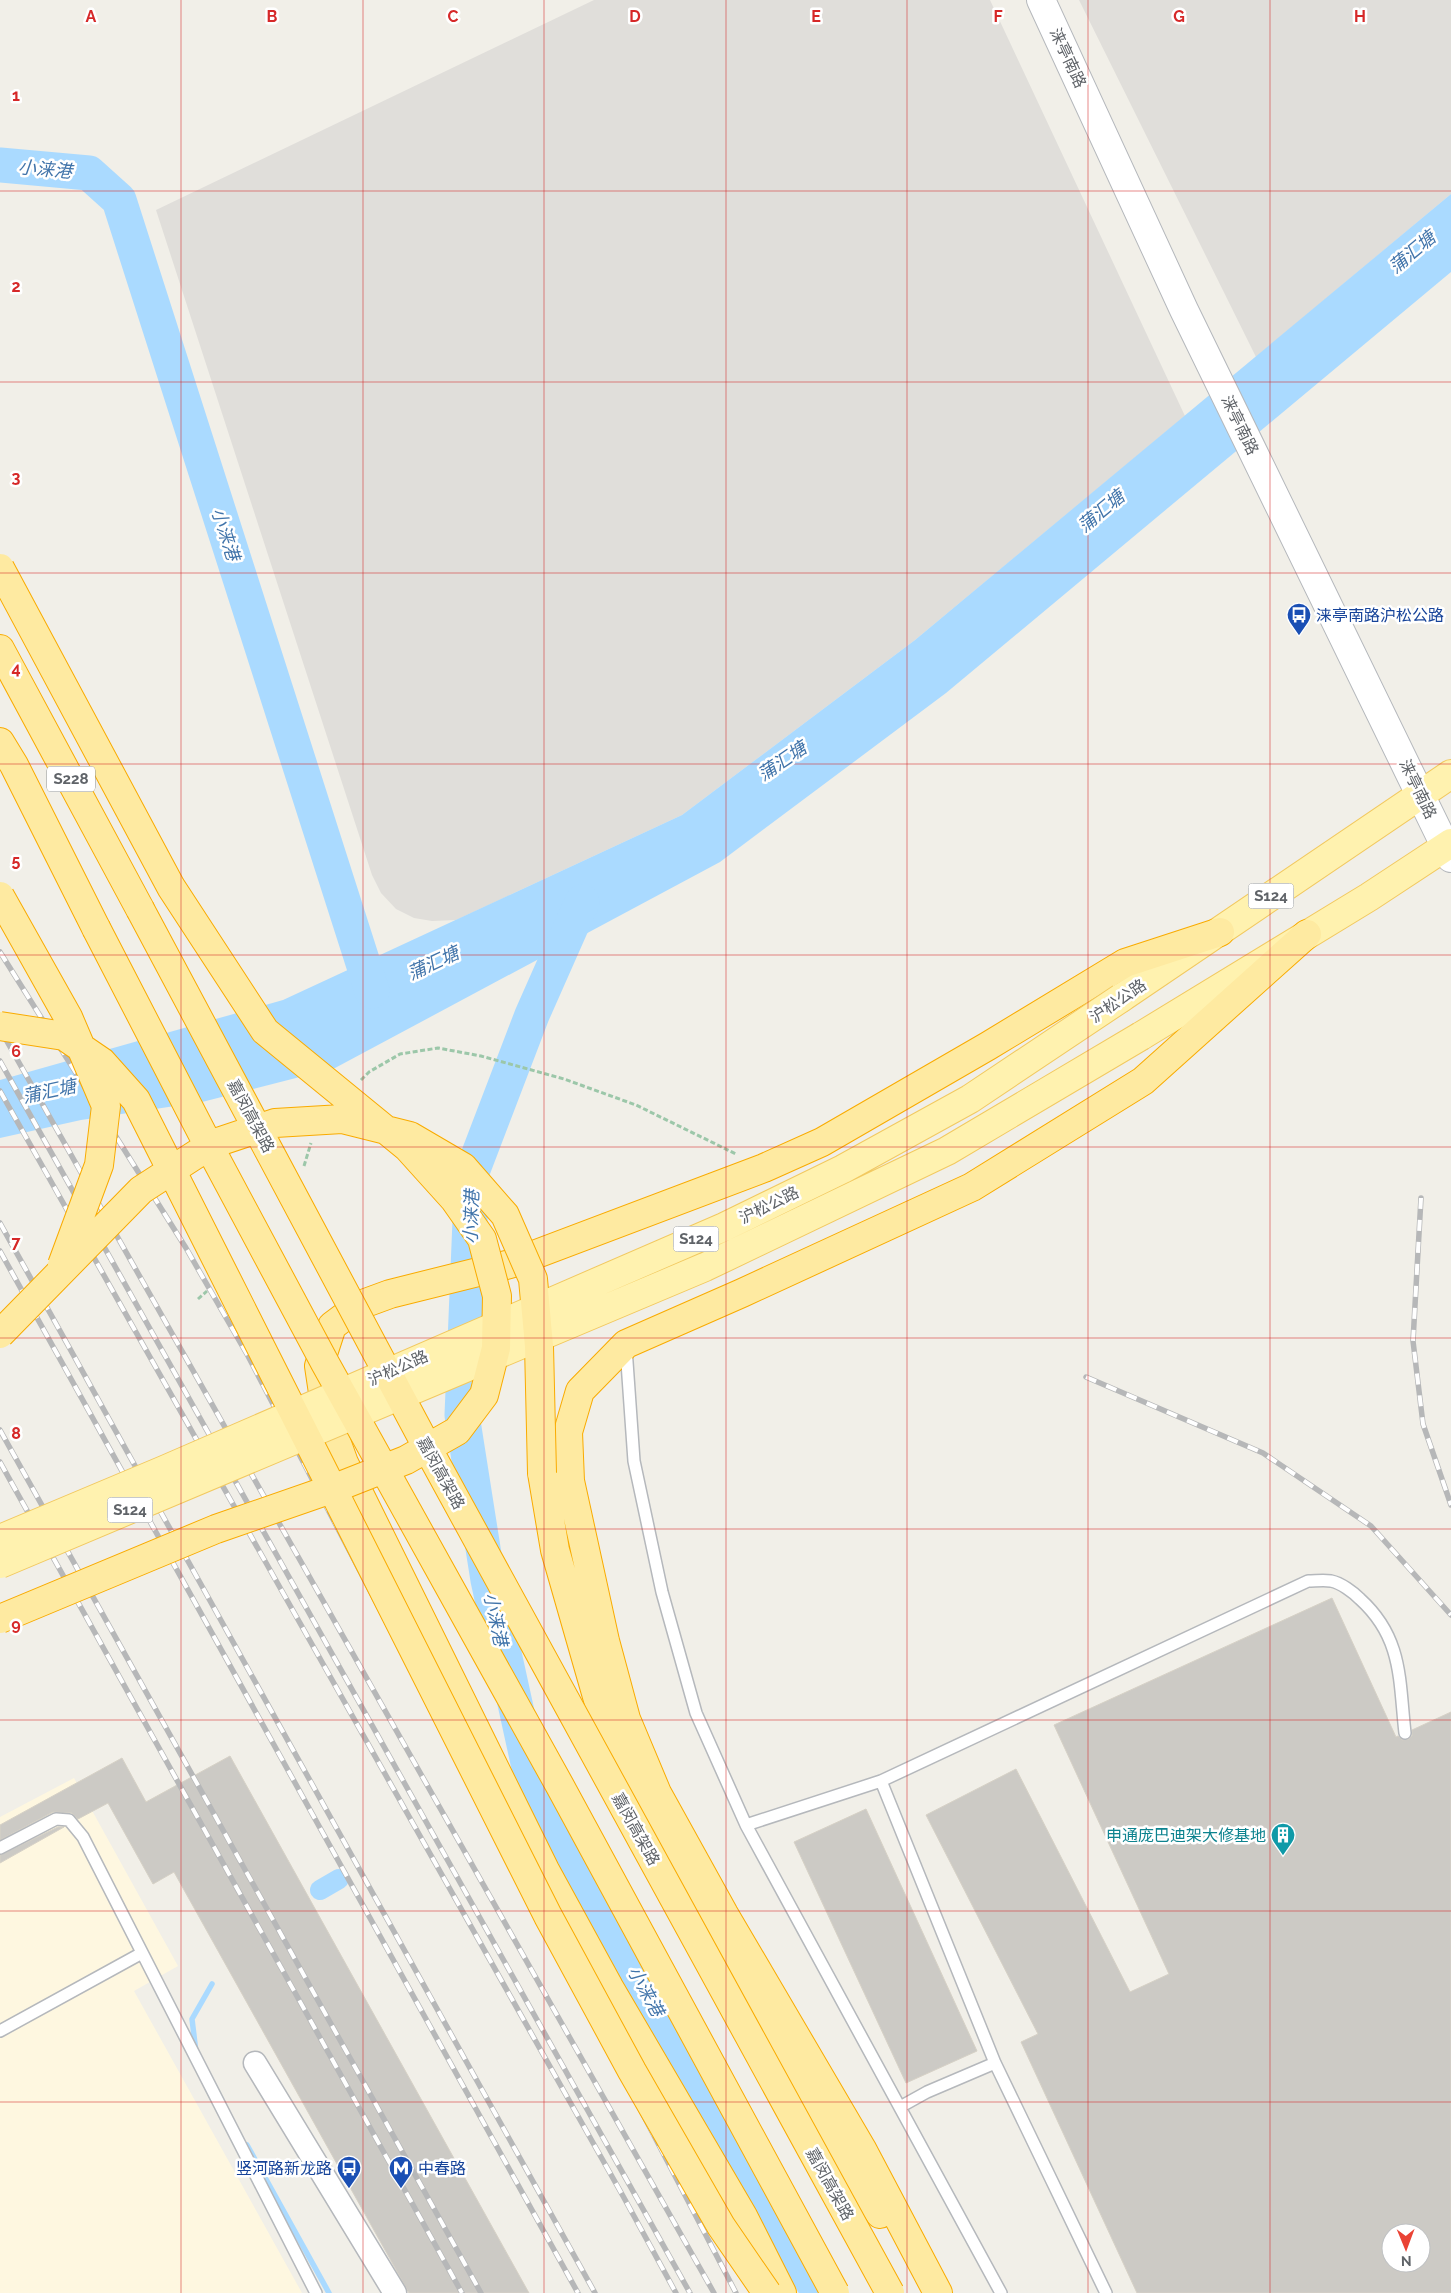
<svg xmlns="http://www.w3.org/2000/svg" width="1451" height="2293" viewBox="0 0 1451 2293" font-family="Raleway,'Noto Sans SC',sans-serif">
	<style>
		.commercial { fill: #fef7e0 }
		.industrial { fill: #e0deda }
		.water { fill: #aadaff }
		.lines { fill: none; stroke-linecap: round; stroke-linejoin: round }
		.stream { stroke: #aadaff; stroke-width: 5.5 }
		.canal { stroke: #aadaff; stroke-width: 20 }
		.river { stroke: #aadaff; stroke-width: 35 }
		.building { fill: #cccac5; stroke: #d6d1c6; fill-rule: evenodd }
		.service-casing { stroke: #b5b8bc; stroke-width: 14 }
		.minor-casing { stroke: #b5b8bc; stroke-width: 25 }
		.tertiary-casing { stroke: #b5b8bc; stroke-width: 30 }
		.primary-casing { stroke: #f2c960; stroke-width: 30 }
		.trunk-casing { stroke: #f9ab00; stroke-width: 30 }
		.path { stroke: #9cc7a9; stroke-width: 3; stroke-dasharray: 5 2.5; stroke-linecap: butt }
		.service { stroke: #fff; stroke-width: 11 }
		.minor { stroke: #fff; stroke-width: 22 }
		.tertiary { stroke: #fff; stroke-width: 28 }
		.primary { stroke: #fff2af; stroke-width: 28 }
		.trunk { stroke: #feeaa1; stroke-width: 28 }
		.rail-casing { stroke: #b6b7b8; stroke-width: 5.5 }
		.rail { stroke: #fff; stroke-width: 4; stroke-dasharray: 11; stroke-linecap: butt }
		.primary-bridge-casing { stroke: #f2c960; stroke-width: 30; stroke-linecap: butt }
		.trunk-bridge-casing { stroke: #f9ab00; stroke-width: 30; stroke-linecap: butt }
		.primary-bridge { stroke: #fff2af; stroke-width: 28 }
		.trunk-bridge { stroke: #feeaa1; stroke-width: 28 }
		.grid { fill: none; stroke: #d62828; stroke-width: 1; stroke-opacity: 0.55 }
		.labels { text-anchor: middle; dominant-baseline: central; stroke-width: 5; stroke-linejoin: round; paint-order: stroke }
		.shield { fill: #fff; stroke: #8f9295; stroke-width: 1 }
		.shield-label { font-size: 15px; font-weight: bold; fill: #5f6368 }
		.street-label { font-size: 16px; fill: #5f6368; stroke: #fff }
		.transit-label { font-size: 16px; fill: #164399; stroke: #fff; text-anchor: start }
		.culture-label { font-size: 16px; fill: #0d838f; stroke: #fff; text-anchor: end }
		.water-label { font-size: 18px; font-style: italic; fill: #4174aa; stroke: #fff }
		.grid-label { font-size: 16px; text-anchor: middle; font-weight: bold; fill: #d62828; stroke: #fff; stroke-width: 5; stroke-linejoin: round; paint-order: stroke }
	</style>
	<rect width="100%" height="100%" fill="#f1efe8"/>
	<path class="commercial" d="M74 1778 178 1966 134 1991 302 2293H0V1817Z"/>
	<path class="industrial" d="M594 0H990L1185 416 915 640 682 815 456 920 432 921 414 918 396 909 381 893 372 875 156 210Z
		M1079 0H1451V194L1256 357Z"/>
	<path class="water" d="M1451 194V272L946 693 720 862 335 1068 202 1102 81 1120 0 1138V1080L283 1000 682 815 915 640Z"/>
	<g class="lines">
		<path class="stream" d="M196 2052 192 2019 212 1984
			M247 2145 329 2293"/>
		<path class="canal" d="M518 1788 532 1781
			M320 1890 339 1879"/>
		<path class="river" d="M0 165 89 173 119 200 372 991
			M582 902 532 1015 472 1172 462 1415 488 1580 532 1781 692 2076 819 2293"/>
	</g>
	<path class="building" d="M1332 1598 1396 1737 1398 1736 1402 1740 1409 1739 1412 1736V1730L1451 1712V2293H1137L1021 2042 1038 2034 926 1815 1016 1769 1130 1992 1169 1974 1054 1725ZM1391 2233H1421V2263H1391Z
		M230 1756 529 2293H409L174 1872 153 1884 108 1803 78 1819 72 1813 53 1812 0 1840V1825L122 1758 146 1802Z
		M866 1809 977 2051 906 2083 794 1842Z
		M58 1827H64L0 1863V1855Z"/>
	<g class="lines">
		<defs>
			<path id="service" d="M626 1348 634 1461 662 1592 696 1713 746 1825 1001 2293
				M881 1781 995 2063 1106 2293
				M746 1825 881 1781 1308 1581C1315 1581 1324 1580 1331 1581 1341 1583 1353 1592 1360 1599 1403 1638 1399 1680 1405 1733
				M0 1848 56 1819 69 1820 83 1837 316 2293
				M0 2031 142 1953
				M900 2107 927 2092 995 2063"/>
			<path id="minor" d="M255 2063 395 2293"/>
			<path id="tertiary" d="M1041 0 1184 310 1451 858"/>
			<path id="primary" d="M1121 998 1451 774
				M1141 1036 1369 897 1451 843"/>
			<path id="trunk" d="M0 649 140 909
				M0 742 14 765 96 928
				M542 1473 555 1550 600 1707 661 1845 841 2160 880 2214
				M782 2293 743 2216 609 1987 545 1870 344 1463 326 1413 319 1366 332 1326 360 1305 390 1294 510 1264 764 1168 822 1142 988 1046 1125 963 1220 932
				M938 2293 862 2149 724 1914 657 1793 626 1719 605 1641 570 1481 568 1432 580 1391 626 1344 742 1293 972 1187 1143 1081 1307 934"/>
		</defs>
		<use href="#service" class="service-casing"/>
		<use href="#minor" class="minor-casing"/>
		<use href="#tertiary" class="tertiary-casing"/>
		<use href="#primary" class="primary-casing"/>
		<use href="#trunk" class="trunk-casing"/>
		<path class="path" d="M361 1080 369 1072 400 1054 438 1048 481 1056 564 1079 636 1105 736 1154
			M304 1166 311 1143
			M198 1299 207 1291"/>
		<use href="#service" class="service"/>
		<use href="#minor" class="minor"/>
		<use href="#tertiary" class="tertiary"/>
		<use href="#primary" class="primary"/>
		<use href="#trunk" class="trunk"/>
		<defs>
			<path id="rail" d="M0 952 186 1248 248 1356 736 2293
				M0 1029 714 2293
				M0 1061 690 2293
				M0 1091 623 2196 676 2293
				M1421 1198 1413 1341 1423 1424 1451 1505
				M0 1223 595 2293
				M0 1251 578 2293
				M1086 1377 1263 1453 1371 1526 1451 1615
				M0 1430 481 2293
				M0 1462 462 2293"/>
		</defs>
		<use href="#rail" class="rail-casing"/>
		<use href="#rail" class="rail"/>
		<defs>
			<path id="primary-bridge" d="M0 1539 164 1470 724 1227 843 1169 970 1099 1121 998
				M0 1564 705 1267 947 1151 1141 1036"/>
			<path id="trunk-bridge" d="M0 568 171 887 265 1031 408 1148 454 1199 482 1239 497 1296 496 1348 484 1395 457 1431 406 1460 340 1486 216 1529 0 1619
				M0 896 68 1017 106 1106 99 1165 62 1265
				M140 909 434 1460 890 2293
				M96 928 202 1133 325 1363 560 1786 835 2293
				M0 1026 64 1036 102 1062 136 1100 548 1916 632 2071 721 2226 767 2293
				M0 1334 141 1190 212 1144 275 1123 342 1119 410 1136 463 1167 505 1215 533 1279 539 1346 542 1473"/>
		</defs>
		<use href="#primary-bridge" class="primary-bridge-casing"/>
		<use href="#trunk-bridge" class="trunk-bridge-casing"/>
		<use href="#primary-bridge" class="primary-bridge"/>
		<use href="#trunk-bridge" class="trunk-bridge"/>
	</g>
	<path class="grid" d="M181 0V2293M363 0V2293M544 0V2293M726 0V2293M907 0V2293M1088 0V2293M1270 0V2293M0 191H1451M0 382H1451M0 573H1451M0 764H1451M0 955H1451M0 1147H1451M0 1338H1451M0 1529H1451M0 1720H1451M0 1911H1451M0 2102H1451"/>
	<defs>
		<symbol id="bus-pin" viewBox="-11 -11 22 30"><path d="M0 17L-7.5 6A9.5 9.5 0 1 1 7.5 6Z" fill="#1a4fb4" stroke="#fff"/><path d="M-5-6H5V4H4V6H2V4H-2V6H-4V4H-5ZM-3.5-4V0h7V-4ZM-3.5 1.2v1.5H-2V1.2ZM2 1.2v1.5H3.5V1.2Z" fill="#fff"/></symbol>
		<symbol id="building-pin" viewBox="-11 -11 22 30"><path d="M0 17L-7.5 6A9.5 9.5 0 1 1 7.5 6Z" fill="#0f9aa8" stroke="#fff"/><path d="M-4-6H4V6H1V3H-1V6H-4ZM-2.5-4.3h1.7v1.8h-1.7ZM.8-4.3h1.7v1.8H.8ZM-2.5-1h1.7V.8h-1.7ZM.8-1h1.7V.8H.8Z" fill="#fff"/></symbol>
		<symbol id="metro-pin" viewBox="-11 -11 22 30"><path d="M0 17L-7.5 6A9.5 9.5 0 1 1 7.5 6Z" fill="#1a4fb4" stroke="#fff"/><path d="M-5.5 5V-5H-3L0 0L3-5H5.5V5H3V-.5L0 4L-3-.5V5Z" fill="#fff"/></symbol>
	</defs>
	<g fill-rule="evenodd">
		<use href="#bus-pin" x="1285" y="601" width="28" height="38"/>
		<use href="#building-pin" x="1269" y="1821" width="28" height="38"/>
		<use href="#bus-pin" x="335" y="2154" width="28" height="38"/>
		<use href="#metro-pin" x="387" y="2154" width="28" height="38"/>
	</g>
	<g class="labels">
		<g class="shield">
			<rect x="47" y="766.5" width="48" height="25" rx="4"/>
			<rect x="1248.5" y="883.5" width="45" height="25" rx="4"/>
			<rect x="673.5" y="1226.5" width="45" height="25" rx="4"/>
			<rect x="107.5" y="1497.5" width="45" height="25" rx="4"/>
		</g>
		<g class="shield-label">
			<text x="71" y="779">S228</text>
			<text x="1271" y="896">S124</text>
			<text x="696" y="1239">S124</text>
			<text x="130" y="1510">S124</text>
		</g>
		<g class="street-label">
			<text transform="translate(1068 58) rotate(65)">涞亭南路</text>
			<text transform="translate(1240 425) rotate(64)">涞亭南路</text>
			<text transform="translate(1418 789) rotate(64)">涞亭南路</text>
			<text transform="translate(1118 1001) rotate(-34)">沪松公路</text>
			<text transform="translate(251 1116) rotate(62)">嘉闵高架路</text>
			<text transform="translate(769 1205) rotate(-26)">沪松公路</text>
			<text transform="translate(398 1368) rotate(-24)">沪松公路</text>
			<text transform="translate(441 1473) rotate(61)">嘉闵高架路</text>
			<text transform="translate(636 1829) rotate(61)">嘉闵高架路</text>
			<text transform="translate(830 2184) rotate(61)">嘉闵高架路</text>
		</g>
		<g class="transit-label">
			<text x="1316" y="615">涞亭南路沪松公路</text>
			<text x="332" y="2168" text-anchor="end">竖河路新龙路</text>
			<text x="418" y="2168">中春路</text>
		</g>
		<g class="culture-label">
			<text x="1266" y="1835">申通庞巴迪架大修基地</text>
		</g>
		<g class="water-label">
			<text transform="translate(45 169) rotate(5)">小涞港</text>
			<text transform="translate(1412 252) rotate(-40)">蒲汇塘</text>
			<text transform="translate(1101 511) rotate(-40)">蒲汇塘</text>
			<text transform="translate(226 534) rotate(72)">小涞港</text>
			<text transform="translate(782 761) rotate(-34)">蒲汇塘</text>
			<text transform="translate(433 963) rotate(-25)">蒲汇塘</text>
			<text transform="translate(49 1091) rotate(-12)">蒲汇塘</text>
			<text transform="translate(471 1217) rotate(-88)">小涞港</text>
			<text transform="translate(496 1619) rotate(78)">小涞港</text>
			<text transform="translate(646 1991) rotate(61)">小涞港</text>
		</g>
	</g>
	<g class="grid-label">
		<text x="91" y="22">A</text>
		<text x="272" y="22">B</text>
		<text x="453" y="22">C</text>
		<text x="635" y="22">D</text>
		<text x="816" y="22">E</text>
		<text x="998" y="22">F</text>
		<text x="1179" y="22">G</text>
		<text x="1360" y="22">H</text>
		<text x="16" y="101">1</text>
		<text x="16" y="292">2</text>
		<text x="16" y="483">3</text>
		<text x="16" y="674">4</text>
		<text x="16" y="866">5</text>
		<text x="16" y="1057">6</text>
		<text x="16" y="1248">7</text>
		<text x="16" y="1439">8</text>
		<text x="16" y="1630">9</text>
	</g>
	<g transform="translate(1406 2248) rotate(179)"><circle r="24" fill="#ffffff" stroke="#bfc1c3"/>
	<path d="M0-4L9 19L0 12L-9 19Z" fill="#ea4335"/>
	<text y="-8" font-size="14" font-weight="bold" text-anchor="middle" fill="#5f6368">N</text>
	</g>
</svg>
